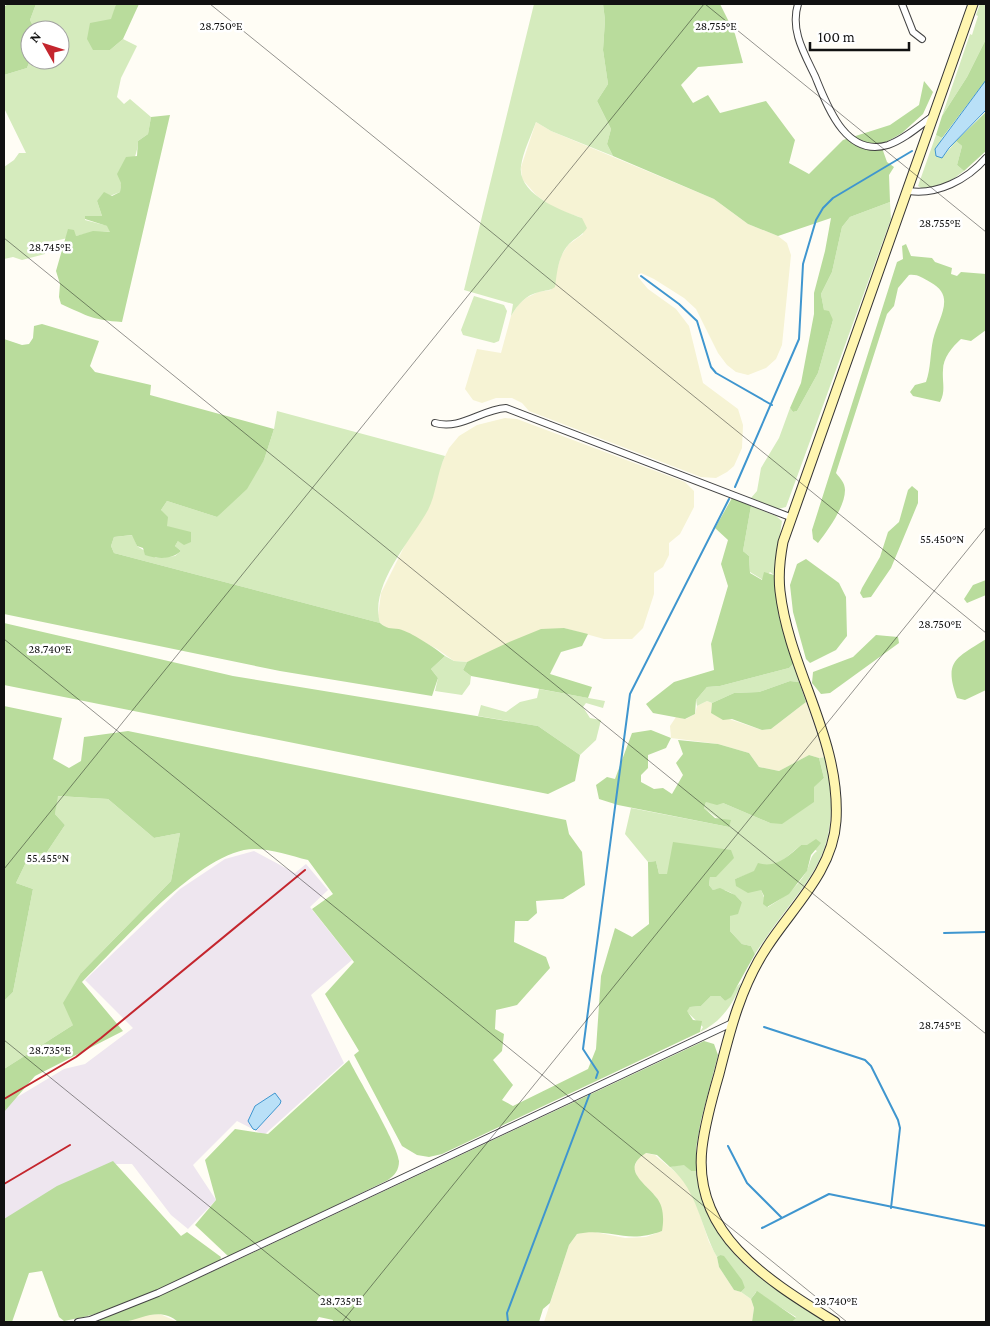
<svg xmlns="http://www.w3.org/2000/svg" width="990" height="1326" viewBox="0 0 990 1326" font-family="'Crimson Pro',serif">
	<style>
		.industrial { fill: #eee6ef }
		.farmland { fill: #f6f3d4 }
		.green { fill: #d5ebbd; fill-rule: evenodd }
		.forest { fill: #b9dc9c }
		.water { fill: #b9e0f7; stroke: #3f96cf }
		.lines { fill: none; stroke-linecap: round; stroke-linejoin: round }
		.stream { stroke: #3f96cf; stroke-width: 2 }
		.minor-casing { stroke: #444; stroke-width: 8 }
		.secondary-casing { stroke: #333; stroke-width: 11 }
		.minor { stroke: #fff; stroke-width: 6 }
		.secondary { stroke: #fff6b0; stroke-width: 9 }
		.rail { stroke: #c4262e; stroke-width: 2 }
		.ticks { fill: none; stroke: #111; stroke-width: 1; stroke-opacity: 0.45 }
		.ticks-label { font-size: 12px; text-anchor: middle; fill: #111; stroke: #fff; stroke-width: 5; stroke-linejoin: round; paint-order: stroke }
	</style>
	<rect width="100%" height="100%" fill="#fffdf5"/>
	<path class="industrial" d="M254 851 295 873 306 864 328 890 310 907 352 960 311 995 344 1063 264 1135 237 1121 193 1165 216 1200 188 1229 171 1215 132 1164H116L4 1254V1105L64 1069 85 1064 133 1028 85 980 180 889 225 859Z"/>
	<path class="farmland" d="M536 122 551 131 714 199 748 224 778 236 787 243 791 255 782 345 776 359 766 368 748 375 736 372 727 365 718 353 696 309 684 298 654 279 641 273 638 275V277L648 289 676 309 689 326 703 383 738 409 743 425 742 448 734 466 727 472 716 478 701 477 529 411 522 403 512 398H496L482 403 473 400 465 389 477 349 501 353 511 316 518 305 526 298 538 292 551 290 561 256 568 245 583 234 582 218 555 209 536 195 522 179 521 167Z
		M505 418 517 419 685 482 694 491V507L680 534 669 543V555L663 567 654 573V594L643 628 632 639H604L564 628 467 662 454 661 437 649 399 629H388L380 623 378 616 381 593 410 535 428 509 438 471 449 448 459 436 477 425Z
		M707 701 712 703 711 713 762 730 771 729 806 702 825 757 819 758 809 755 779 771 759 767 749 753 718 744 671 738 670 726 676 717 686 719 695 714 697 706Z
		M645 1153 655 1155 681 1177 694 1197 709 1242 717 1257 719 1267 734 1290 741 1292 751 1299 754 1308 752 1322H544L569 1245 577 1234 590 1231 625 1238 646 1237 662 1231 657 1198 638 1179 634 1168 638 1158Z
		M160 1314 178 1322H125L143 1315Z"/>
	<path class="green" d="M36 4H116L112 19 110 50 123 39 137 46 121 78 117 97 124 104 130 99 151 117 148 134 138 141C137 166 121 172 120 192L97 201 102 216H85V220L108 226 111 232C88 230 70 239 48 242L45 254 22 260 13 257 4 259V167L14 160 19 153H26L4 108V75L27 68 30 60H60V30H35L30 20Z
		M534 4H603L605 20 603 50 608 84 597 101 611 129 607 144 613 156 551 131 536 122C531 136 523 152 521 166 517 194 562 211 582 218L587 228C582 236 575 238 569 244 558 256 557 273 555 287 550 291 546 290 539 292 526 295 518 304 511 316L513 304 464 290Z
		M980 4H986V39L967 77 942 116 970 34 972 35 978 16 976 15Z
		M936 135 942 138 940 143 942 158 956 141 962 146 957 165 964 171C951 181 940 188 923 189L918 186Z
		M890 202 891 219 786 507 778 509 751 498 757 491 761 468 779 438 790 408 793 412 797 411 818 373 833 320 824 310 821 294 832 272 842 227 850 217Z
		M474 296 504 305 507 311 499 341 494 343 463 335 461 330Z
		M277 411 445 456C437 473 436 495 428 510 411 541 369 585 380 623L114 553 111 546 114 537 133 535 137 546 156 558 175 556 181 551 175 546 178 541 167 526 161 510 167 501 217 517 264 460 274 429Z
		M751 506 776 516 782 521 774 575 770 572 763 580 750 572 749 556 743 551Z
		M445 656 454 661 467 662 463 670 471 676 470 684 462 695 435 691 438 678 431 669Z
		M794 663 799 682 790 681 759 692 734 693 712 703 707 701 697 706 696 700 707 687 720 686 789 668Z
		M539 689 605 701 603 708 586 703 583 707 590 718 601 720 596 740 580 755 538 726 478 716 481 705 506 712 520 702 537 698Z
		M825 757C847 860 805 876 755 954L751 946 742 944 730 931V916L742 902C733 893 726 888 713 890L709 885 710 877 659 874 656 861 648 862 625 834 631 808 729 827 704 808 706 802 723 803 770 823 824 778 819 758ZM801 845H807L817 851C809 857 811 863 806 872 797 888 783 898 768 907L761 890 735 879 782 861Z
		M57 796 108 799 154 838 180 833 171 881 81 973 73 1025 4 1069V1001L13 992 33 889 16 883 29 856 47 852 65 825 55 814Z
		M741 983C733 1005 721 1022 700 1032L703 1027 686 1011 690 1007 701 1006 711 996H720L725 1001C732 996 734 988 741 983Z
		M684 1164 691 1171H696C706 1251 766 1284 827 1322H792L796 1317 756 1292 751 1299 741 1292 745 1288 720 1255 717 1257C700 1226 698 1191 670 1167Z"/>
	<path class="forest" d="M8 4H36L30 20 35 30H30V60L27 68 4 75V7Z
		M116 4H139L123 39 110 50H93L87 39 90 23 111 19Z
		M603 4H720L735 34 743 63 698 67 681 85 693 103 708 95 720 113 766 101 795 140 789 163 809 174 843 140 890 125 919 105 924 81 933 92 923 114 902 133 881 145 887 162 894 167 889 175 890 202 850 217 842 227 832 272 821 294 824 310 829 311 833 320 818 373 797 411 793 412 790 408 801 383 814 314V293L825 251 831 218 778 236 748 224 714 199 613 156 607 144 611 129 597 101 608 84 603 50 605 20Z
		M986 39V80L942 138 936 135 942 116 967 77Z
		M986 112V151L964 171 957 165 962 146 956 141Z
		M170 115 122 322C92 320 88 316 61 304L59 297 60 284 56 271 68 229 74 230 76 236 93 231 110 232 107 226 85 219V216H102L97 201 104 192 112 196 120 192 121 183 117 174 126 157 137 156 138 141 148 134 151 117Z
		M906 244 911 256 932 258 935 262 952 268 951 274 957 276 961 272 986 274V330L971 341 961 339C952 347 943 358 943 370 942 382 946 391 940 402L913 396 910 392 915 385 926 382C931 368 930 354 933 340 938 318 957 296 930 282 922 278 918 274 909 275L898 288 894 306 887 314 836 473C840 478 845 483 845 490 845 507 828 530 818 543L813 539 812 530 897 262 903 259 902 246Z
		M42 324 99 341 90 366 95 372 151 385 150 395 274 429 264 460 247 489 217 517 167 501 161 510 168 517 167 526 191 532V542L184 545 178 541 175 546 181 551C171 560 158 559 145 555L143 548 137 546 132 535 114 537 111 546 114 553 380 623C387 629 390 628 399 629 411 632 435 648 445 656L431 669 438 678 432 696 280 671 4 614V339L22 345 29 344 33 338 34 326Z
		M912 486 918 491V503L891 568 871 597 863 598 860 593 862 588 880 557 888 532 899 522 908 490Z
		M732 498 751 506 743 551 749 556 750 573 762 580 764 572 774 575 779 617 794 663 789 668 720 686 707 687 696 700 695 714 685 719 653 713 646 704 674 682 714 670 711 644 728 586 721 564 728 540 715 528Z
		M806 559 839 583 846 597 847 636 836 650 810 663 806 659 793 612 790 585 797 564Z
		M986 580V595L967 603 964 599 973 585Z
		M4 623 233 676 538 726 580 755 575 781 548 794 4 685Z
		M564 628 588 634 582 646 561 652 550 674 592 687 588 698 471 676 463 670 467 662 507 643 541 629Z
		M876 635 898 637 899 643 830 693 821 694 812 683 813 672 853 657Z
		M986 639V690L965 700 957 698C943 660 957 658 986 639Z
		M790 681 799 682 806 702 771 729 762 730 732 719 723 720 711 713 712 703 734 693 759 692Z
		M4 706 62 718 53 759 69 768 81 761 84 737 128 731 566 820 569 834 582 852 585 885 563 899 536 901 537 913 528 921H515L514 942 546 957 550 968 517 1005 496 1010 495 1029 504 1034 502 1051 493 1060 513 1085 502 1100 513 1106 588 1069 596 1049 601 976 615 928 632 937 649 924 648 862 656 861 659 874H667L673 842 731 850 734 858 716 877H710L709 885 713 890 720 888 735 895 742 902 738 914 730 916V931L742 944 751 946 755 954 731 997 725 1001 720 996H711L701 1006 690 1007 687 1011 693 1020 702 1021 700 1032 442 1154 429 1157 417 1155 402 1146 354 1055 359 1051 325 994 354 962 312 909 333 894 308 860C291 856 272 849 255 849 202 848 119 946 82 982L123 1031 35 1076 4 1112V1069L73 1025 63 1003 81 973 171 881 180 833 154 838 108 799 58 796 55 814 65 825 47 852 29 856 16 883 33 889 13 992 4 1001Z
		M651 730 671 738 666 748 648 755V768L641 775V782L654 789 663 788 672 794 683 775 676 763 683 754 678 740 718 744 749 753 759 767 779 771 809 755 819 758 824 778 814 787V802L782 824 770 823 723 803 717 805 706 802 704 808 715 818 731 820 729 827 618 805 599 799 596 785 607 777 615 779 632 733Z
		M816 839 821 843 811 855 807 871 789 894 767 907 763 904 764 896 761 890 748 893 736 886 735 879 754 871 758 863C776 869 788 856 801 845H807Z
		M704 1041 714 1044 718 1055 701 1120 696 1148V1171H691L684 1165 670 1167 657 1155 646 1153C620 1169 645 1183 656 1197 664 1206 664 1220 662 1231 626 1245 609 1227 577 1234L569 1245 550 1303 543 1309 539 1322H333V1320L319 1317 316 1322H178C161 1307 143 1318 125 1322 116 1324 104 1322 94 1322L159 1296 231 1263Z
		M349 1060C359 1080 397 1143 399 1161 399 1170 395 1175 388 1180L229 1257 195 1225 216 1200 205 1160 235 1129 268 1134Z
		M113 1161 181 1236 187 1232 221 1257 220 1261C170 1284 118 1312 64 1321L59 1317 42 1271 29 1273 12 1322H4V1219L57 1186Z
		M720 1255 724 1256 742 1280 745 1288 741 1292 734 1290 719 1267 717 1257Z
		M757 1291 796 1318 792 1322H752L754 1308 751 1299Z"/>
	<path class="water" d="M986 80V110L949 148 942 158 936 156 935 149Z
		M275 1093 281 1101 280 1104 256 1130 253 1129 248 1121 255 1106Z"/>
	<g class="lines">
		<path class="stream" d="M641 276 679 304 697 321 711 367 716 373 772 405
			M735 487 799 339 803 264 816 220 823 208 833 198 912 151
			M944 933 986 932
			M764 1027 865 1060 871 1066 898 1120 900 1128 891 1208
			M596 1078 598 1072 583 1049 630 694 729 499
			M728 1146 747 1183 781 1217
			M762 1228 829 1194 986 1226
			M508 1322 507 1313 590 1093"/>
		<defs>
			<path id="minor" d="M798 4C790 30 804 53 815 76 827 105 845 158 888 145 905 139 919 126 933 116
				M902 4 913 32 922 39
				M909 191C937 195 967 180 986 158
				M435 423C461 430 480 410 506 408L790 517
				M78 1322 90 1320 158 1293 732 1023"/>
			<path id="secondary" d="M835 1322C771 1282 692 1236 702 1148 705 1123 712 1098 719 1074 730 1030 741 986 767 947 792 908 833 871 836 821 841 739 789 670 780 591 778 574 780 558 783 542L973 4"/>
		</defs>
		<use href="#minor" class="minor-casing"/>
		<use href="#secondary" class="secondary-casing"/>
		<use href="#minor" class="minor"/>
		<use href="#secondary" class="secondary"/>
		<path class="rail" d="M4 1099 76 1057 101 1038 305 870
			M4 1184 70 1145"/>
	</g>
	<path class="ticks" d="M210 4 986 633M705 4 986 232M4 238 986 1034M4 639 847 1322M4 869 704 4M4 1040 352 1322M342 1322 986 527"/>
	<g class="ticks-label">
		<text x="221" y="30">28.750°E</text>
		<text x="716" y="30">28.755°E</text>
		<text x="940" y="227">28.755°E</text>
		<text x="50" y="251">28.745°E</text>
		<text x="942" y="543">55.450°N</text>
		<text x="940" y="628">28.750°E</text>
		<text x="50" y="653">28.740°E</text>
		<text x="48" y="862">55.455°N</text>
		<text x="940" y="1029">28.745°E</text>
		<text x="50" y="1054">28.735°E</text>
		<text x="341" y="1305">28.735°E</text>
		<text x="836" y="1305">28.740°E</text>
	</g>
	<rect width="990" height="1326" fill="none" stroke="#111111" stroke-width="10"/>
	<g transform="translate(45 45) rotate(309)"><circle r="24" fill="#ffffff" stroke="#a0a0a0"/>
	<path d="M0-4L9 19L0 12L-9 19Z" fill="#c4262e"/>
	<text y="-8" font-size="14" font-weight="bold" text-anchor="middle" fill="#111111">N</text>
	</g>
	<path d="M810 42v8h99v-8" fill="none" stroke="#111111" stroke-width="2.5"/>
	<text x="818" y="42" font-size="15" fill="#111111" stroke="#ffffff" stroke-width="4" paint-order="stroke">100 m</text>
</svg>
